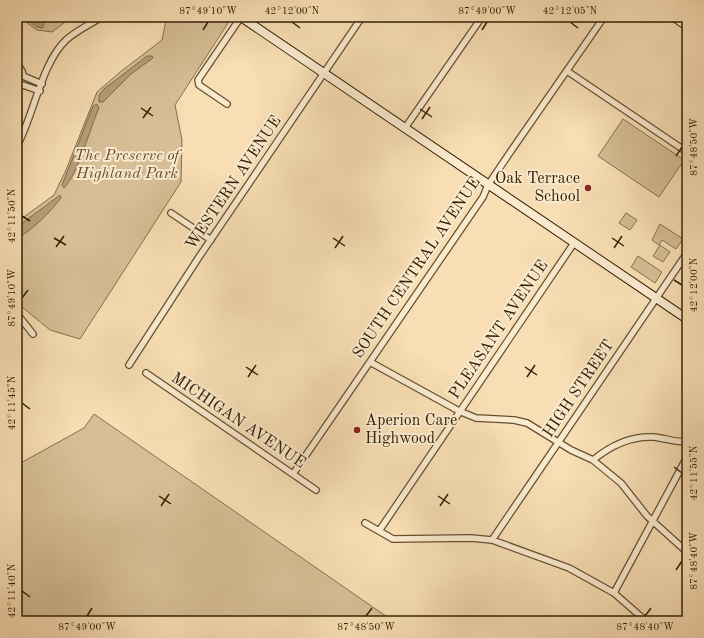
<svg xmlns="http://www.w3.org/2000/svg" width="704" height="638" viewBox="0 0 704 638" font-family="'Old Standard TT',serif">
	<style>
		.green { fill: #d7be96; stroke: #866f4e }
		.water { fill: #b59d78; stroke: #816b4a }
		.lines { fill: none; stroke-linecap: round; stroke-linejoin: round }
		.street-casing { stroke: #655031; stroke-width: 8 }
		.secondary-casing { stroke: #342005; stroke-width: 10 }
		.street { stroke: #faeace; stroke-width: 5.5 }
		.secondary { stroke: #faeace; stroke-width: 8 }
		.ticks { fill: none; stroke: #342005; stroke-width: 1.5 }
		.poi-dot { fill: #8f2418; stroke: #faeace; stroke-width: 1.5 }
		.labels { text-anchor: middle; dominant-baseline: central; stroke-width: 4; stroke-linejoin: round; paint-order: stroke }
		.park-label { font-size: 16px; font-style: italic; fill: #654f30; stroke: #faeace }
		.poi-label { font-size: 16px; fill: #342005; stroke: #faeace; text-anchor: end }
		.street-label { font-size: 16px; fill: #342005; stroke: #faeace }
		.neatline { fill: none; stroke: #342005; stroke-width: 1.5 }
		.ticks-label { font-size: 10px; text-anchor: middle; fill: #342005 }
	</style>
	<rect width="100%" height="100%" fill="#f8deb4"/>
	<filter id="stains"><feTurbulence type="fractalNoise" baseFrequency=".005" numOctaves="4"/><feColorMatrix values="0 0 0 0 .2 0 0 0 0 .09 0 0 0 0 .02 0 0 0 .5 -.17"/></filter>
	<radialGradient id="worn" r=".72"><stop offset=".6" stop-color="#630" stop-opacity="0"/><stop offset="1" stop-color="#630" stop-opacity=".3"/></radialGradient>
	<path class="green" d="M19 17H72L52 32 37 30Z
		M183 17H220L228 23 175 105 182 140 181 182 80 339 50 330 17 303V222L54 195 66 170 97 92 119 73 162 40 166 20Z
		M623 119 684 160 659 197 598 156Z
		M626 213 637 220 630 230 619 223Z
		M660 224 683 239 676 249 662 240 659 245 652 240Z
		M660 245 670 252 663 262 653 256Z
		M638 256 662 272 655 283 631 267Z
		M94 414 393 621H17V465L84 428Z"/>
	<path class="water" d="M23 17H42L44 25 42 28 37 27Z
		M147 56H152L153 58 131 74 103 102H99V95L104 89Z
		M97 104 99 108C90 128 78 174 64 188L62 185 93 106Z
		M60 195 61 198C51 211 32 231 17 238V227Z"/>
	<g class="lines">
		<defs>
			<path id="street" d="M17 64 22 71 23 76 42 84
				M567 71 687 152
				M17 83 40 91
				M227 104 199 85 198 80 241 17
				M405 128 482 17
				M17 146C34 115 41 64 66 40 76 31 90 24 102 17
				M171 213 211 240
				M17 314 33 334
				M370 362 459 411 476 418 514 420 527 423 571 450 593 460 621 483 647 516 687 552
				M129 365 199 257 362 17
				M146 373 316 490
				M593 460C610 446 630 436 653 437 664 438 675 442 687 442
				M293 474 483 197 488 185 511 151 604 17
				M365 523 393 539 471 538 492 540 569 568 614 593 646 621
				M379 531 574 243
				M492 540 687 253
				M614 593 687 457"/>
			<path id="secondary" d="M241 17 687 319
				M674 17 687 26"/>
		</defs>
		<use href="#street" class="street-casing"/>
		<use href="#secondary" class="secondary-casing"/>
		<use href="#street" class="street"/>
		<use href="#secondary" class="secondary"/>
	</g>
	<path class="ticks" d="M292 22 300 28M570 22 578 28M203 30 208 22M482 30 487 22M141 108 153 116M420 109 432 117M143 118 151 107M422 119 430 107M676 156 682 147M22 216 30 221M54 238 66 245M333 238 345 246M612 238 624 246M56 247 64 236M335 248 343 236M614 248 622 236M674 280 682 285M22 298 28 290M246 367 258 375M525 367 537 375M248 377 256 365M527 377 535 365M22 403 30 409M674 467 682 473M159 496 171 504M438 496 450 504M161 506 169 494M440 506 448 494M676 570 682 561M22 591 30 597M87 616 92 608M366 616 372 608M645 616 651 608"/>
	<g class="poi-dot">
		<circle cx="588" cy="188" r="4"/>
		<circle cx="357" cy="430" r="4"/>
	</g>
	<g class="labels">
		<g class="park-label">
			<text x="127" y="156">The Preserve of<tspan x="127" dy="18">Highland Park</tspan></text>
		</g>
		<g class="poi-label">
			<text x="580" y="179">Oak Terrace<tspan x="580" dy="18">School</tspan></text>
			<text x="365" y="421" text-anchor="start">Aperion Care<tspan x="365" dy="18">Highwood</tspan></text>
		</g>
		<g class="street-label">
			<text transform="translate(234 183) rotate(-56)">WESTERN AVENUE</text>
			<text transform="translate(417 268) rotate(-56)">SOUTH CENTRAL AVENUE</text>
			<text transform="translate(499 330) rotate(-56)">PLEASANT AVENUE</text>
			<text transform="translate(579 389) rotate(-56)">HIGH STREET</text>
			<text transform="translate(238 421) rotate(34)">MICHIGAN AVENUE</text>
		</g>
	</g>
	<rect width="704" height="638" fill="none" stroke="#f8deb4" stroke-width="44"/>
	<rect x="22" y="22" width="660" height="594" class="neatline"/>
	<g class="ticks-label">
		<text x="208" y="14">87°49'10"W</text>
		<text x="292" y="14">42°12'00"N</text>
		<text x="487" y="14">87°49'00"W</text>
		<text x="570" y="14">42°12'05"N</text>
		<text transform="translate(693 147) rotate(-90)" y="4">87°48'50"W</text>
		<text transform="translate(11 216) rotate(-90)" y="4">42°11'50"N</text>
		<text transform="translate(693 285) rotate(-90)" y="4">42°12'00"N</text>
		<text transform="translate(11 298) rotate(-90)" y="4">87°49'10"W</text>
		<text transform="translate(11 403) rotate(-90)" y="4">42°11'45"N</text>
		<text transform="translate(693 473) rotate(-90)" y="4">42°11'55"N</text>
		<text transform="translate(693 561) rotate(-90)" y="4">87°48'40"W</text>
		<text transform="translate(11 591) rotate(-90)" y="4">42°11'40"N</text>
		<text x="87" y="630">87°49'00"W</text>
		<text x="366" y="630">87°48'50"W</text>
		<text x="645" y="630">87°48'40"W</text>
	</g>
	<rect width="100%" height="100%" filter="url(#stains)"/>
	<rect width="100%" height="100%" fill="url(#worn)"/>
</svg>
